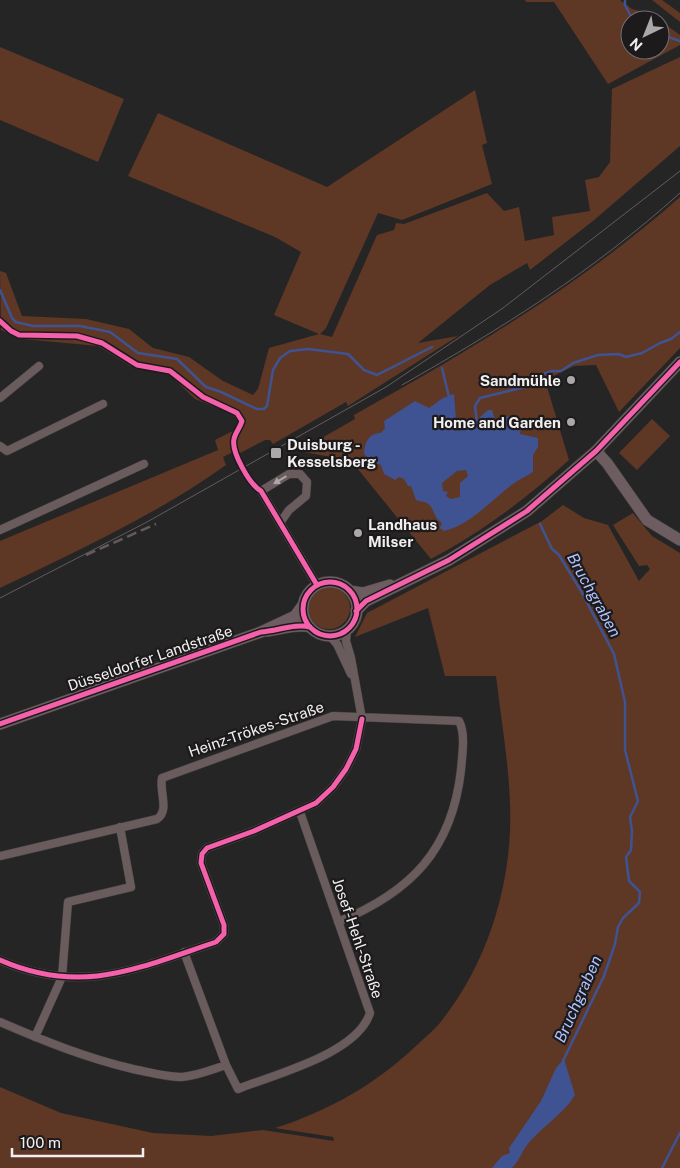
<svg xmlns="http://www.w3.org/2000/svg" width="680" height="1168" viewBox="0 0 680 1168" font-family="'Public Sans',sans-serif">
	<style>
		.green { fill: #5f3725; fill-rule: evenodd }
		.water { fill: #3f5393; fill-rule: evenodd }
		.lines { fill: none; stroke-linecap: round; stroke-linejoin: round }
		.stream { stroke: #3f5393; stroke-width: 2.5 }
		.street-casing { stroke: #424142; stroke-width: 9 }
		.secondary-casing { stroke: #424142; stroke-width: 12 }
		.street { stroke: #6a5b5d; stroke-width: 8 }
		.secondary { stroke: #6d5c60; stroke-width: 11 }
		.tram { stroke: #635b5d; stroke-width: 1 }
		.rail { stroke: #635b5d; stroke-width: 2.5; stroke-dasharray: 10 5; stroke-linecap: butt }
		.cycleway-casing { stroke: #1d1a1c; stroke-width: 8 }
		.cycleway { stroke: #f560ab; stroke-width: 5 }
		.oneway { fill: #aea5a6 }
		.poi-dot { fill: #aaa8a9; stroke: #1d1a1c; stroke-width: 2 }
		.labels { text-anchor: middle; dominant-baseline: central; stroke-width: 4.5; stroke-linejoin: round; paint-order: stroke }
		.poi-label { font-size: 15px; font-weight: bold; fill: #f1eff0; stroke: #1d1a1c; text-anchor: end }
		.street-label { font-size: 15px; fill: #f1eff0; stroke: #1d1a1c }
		.water-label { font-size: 16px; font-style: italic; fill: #adc3ff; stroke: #1d1a1c }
	</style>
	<rect width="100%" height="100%" fill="#262526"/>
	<path class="green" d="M525 0H620L632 9 651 14 680 35V45L608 84 554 2H526ZM630 20H660V50H630Z
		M652 0H662L680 13V22Z
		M0 47 124 99 98 162 0 120Z
		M680 57V146L593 221 530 270 527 263 490 285 418 343 458 336 348 406 346 402 273 444 270 440H265L240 453 237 450 223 457 226 465C156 515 77 551 0 588V541L218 450 215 440 235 430 238 421 231 413 195 399 170 375 130 366 98 346 23 339 1 330 0 271 6 273 22 316 86 319 129 329 153 348 189 357 223 381 253 395 258 389 269 348 319 334 274 315 301 252 275 237 128 176 158 113 327 187 475 90 487 143 482 145 492 184 402 220 378 213 326 328 320 334 332 337 377 235 394 230 396 223 404 224 487 193 504 211 519 207 525 241 554 235 552 217 590 211 585 180 599 177 610 162 612 89Z
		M680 197V348L619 412 596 365 574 366 545 380 569 460C527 498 482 532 431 559L357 468 342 459 299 451 355 419 354 415C469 351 581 285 680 197Z
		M652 419 670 436 637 470 619 453Z
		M563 505 584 518 608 525 639 581 650 569 647 565 639 566 613 525 633 513 652 536 680 553V1168H0V1087L61 1113 153 1133 211 1136 263 1130 334 1141 333 1137 275 1128C329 1111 376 1084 417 1045 424 1038 433 1031 439 1024 483 970 507 900 510 831 512 780 502 727 496 676H445L428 608 355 637 367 613 542 521Z
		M308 608a21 21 0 1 1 42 0a21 21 0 1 1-42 0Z"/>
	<path class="water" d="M454 394 456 419 455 431 467 429 471 420 482 424 480 417 488 410H492L495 420 509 416 521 419 520 434 538 438V447L533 455V472C526 477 519 479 513 484 491 500 472 524 444 531L440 528 442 523C433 518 435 508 427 503 424 501 419 502 416 500L411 486H408L404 479 399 477 395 480 384 474 381 465 368 460 364 453C365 442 369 433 381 433L385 428 384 421 415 401 429 408 443 398ZM466 470 468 476 460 483V497L451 499 446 496 448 492 443 491 442 483 457 471Z
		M564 1059 575 1095C563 1115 541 1127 527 1145 521 1153 520 1160 512 1168H492L502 1156 510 1153 509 1148 541 1101 556 1068Z"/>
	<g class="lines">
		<path class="stream" d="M625 0V5L633 20
			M660 34 680 41
			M0 290 12 318 16 322 33 326H80L110 332 138 353 177 359 206 387 221 392 257 409H264L267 406 273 370 280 358 290 351 308 349 348 354 364 370 377 375 432 347
			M442 368 449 397
			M477 423 475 406 480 398 533 385 541 375 552 371H561L573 363 598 355 619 354 626 357 642 353 660 343 671 339 680 332
			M540 524 552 549 559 555 581 591 614 654 625 702V750L638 801 630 817 632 831 631 850 626 857 629 881 640 892 639 903 623 918 618 927 615 944 604 976 563 1061
			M662 1168 680 1133"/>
		<defs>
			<path id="street" d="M0 398 39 366
				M0 446 7 451 103 404
				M280 523 289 510 306 496 307 482 300 474H289L261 491 317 585
				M0 530 144 464
				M329 635 337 644 351 674
				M0 856 157 819C170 810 159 792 162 778L333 716 459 721C466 734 462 755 461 770 452 850 411 892 338 922
				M184 952 226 1065 238 1089C275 1074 357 1054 370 1013L300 812
				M0 960C82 996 138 968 216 942L224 934V925L201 863 202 854 207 848 254 831 316 803 333 787 346 769 356 749 362 719 351 658 346 641 347 629
				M0 1022C44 1041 86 1058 133 1069 148 1072 166 1077 182 1077 197 1076 211 1070 226 1065
				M35 1037 62 977 68 902 131 887 120 827"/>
			<path id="secondary" d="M596 451 607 463 647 520 680 540
				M303 609a27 27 0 1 1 54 0a27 27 0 1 1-54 0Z
				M350 591 363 593 390 585
				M356 611 366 601 449 560 527 511 596 451 680 362
				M266 631C281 630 296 623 310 627
				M0 724 261 632 295 616 303 605"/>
		</defs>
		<use href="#street" class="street-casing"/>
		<use href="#secondary" class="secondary-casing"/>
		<use href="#street" class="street"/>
		<use href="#secondary" class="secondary"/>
		<path class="tram" d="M402 385C504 327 592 272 680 193
			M0 598 147 522 386 387 503 308 680 171"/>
		<path class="rail" d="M86 555 156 524"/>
		<defs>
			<path id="cycleway" d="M0 321 11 331 19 335 77 336 102 343 137 365 170 371 203 397 237 413 242 421C240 428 235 433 234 439 231 452 250 485 261 491L317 585
				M303 609a27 27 0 1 1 54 0a27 27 0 1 1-54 0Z
				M356 611 366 601 449 560 527 511 596 451 680 362
				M0 724 261 632C277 631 296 623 310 627
				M0 960C82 996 138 968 216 942L224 934V925L201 863 202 854 207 848 254 831 316 803 333 787 346 769 356 749 362 719"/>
		</defs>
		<use href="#cycleway" class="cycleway-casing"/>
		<use href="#cycleway" class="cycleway"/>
	</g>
	<defs><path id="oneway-solid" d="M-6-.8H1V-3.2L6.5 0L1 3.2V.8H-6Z" transform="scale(1.25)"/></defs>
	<use class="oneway" href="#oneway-solid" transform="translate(280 480) rotate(149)"/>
	<g class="poi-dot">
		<circle cx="571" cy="380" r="5"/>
		<circle cx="571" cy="422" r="5"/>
		<rect x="270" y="447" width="12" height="12" rx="2.5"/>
		<circle cx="358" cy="533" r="5"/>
	</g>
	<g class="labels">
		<g class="poi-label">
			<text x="561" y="380">Sandmühle</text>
			<text x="561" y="422">Home and Garden</text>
			<text x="287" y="444" text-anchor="start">Duisburg -<tspan x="287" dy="17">Kesselsberg</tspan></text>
			<text x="368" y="524" text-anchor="start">Landhaus<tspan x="368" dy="17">Milser</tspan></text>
		</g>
		<g class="street-label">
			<text transform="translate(150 658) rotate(-19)">Düsseldorfer Landstraße</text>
			<text transform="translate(256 729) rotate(-19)">Heinz-Trökes-Straße</text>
			<text transform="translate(358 938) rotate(71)">Josef-Hehl-Straße</text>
		</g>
		<g class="water-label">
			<text transform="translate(594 595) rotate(61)">Bruchgraben</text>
			<text transform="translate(578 999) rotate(-66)">Bruchgraben</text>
		</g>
	</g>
	<g transform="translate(645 35) rotate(223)"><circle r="24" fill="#1d1a1c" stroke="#726f71"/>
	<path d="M0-4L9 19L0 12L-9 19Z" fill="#aaa8a9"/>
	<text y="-8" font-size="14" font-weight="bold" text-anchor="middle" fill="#f1eff0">N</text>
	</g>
	<path d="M12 1148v8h131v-8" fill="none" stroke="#f1eff0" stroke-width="2.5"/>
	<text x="20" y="1148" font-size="15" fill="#f1eff0" stroke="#1d1a1c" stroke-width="4" paint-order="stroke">100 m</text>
</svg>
